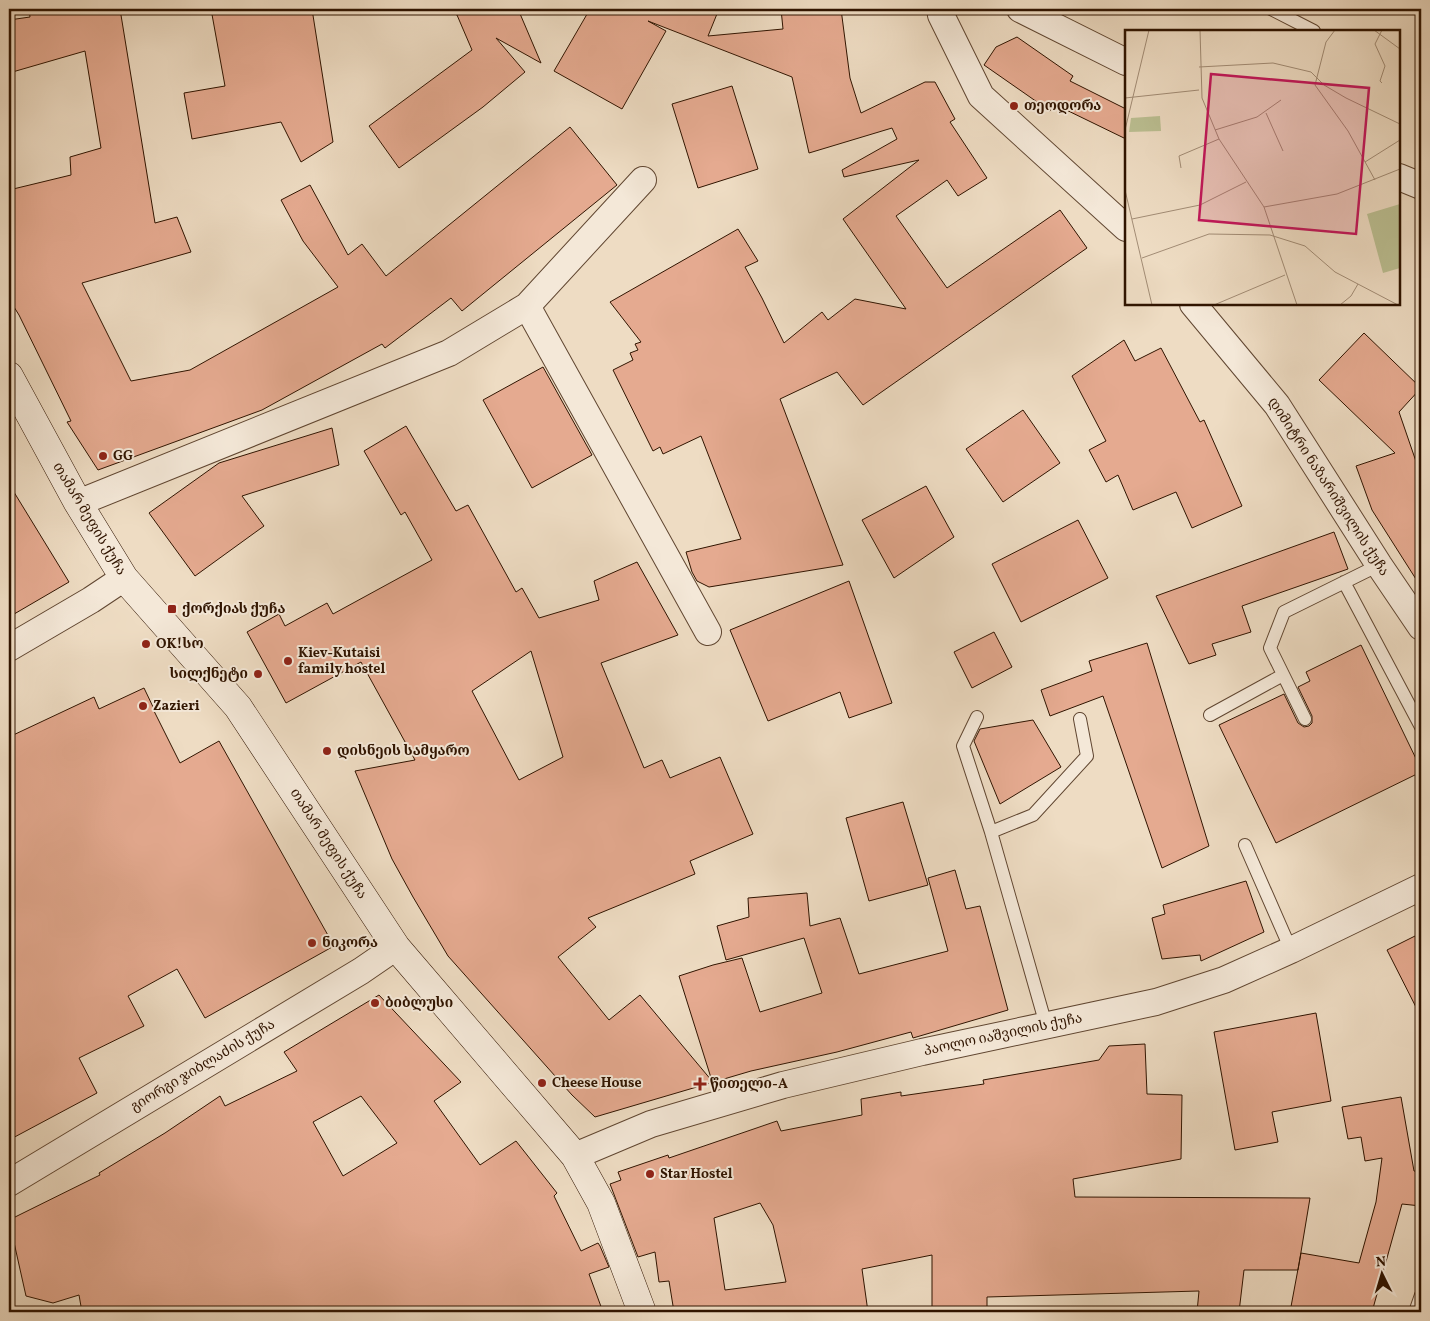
<svg xmlns="http://www.w3.org/2000/svg" width="1430" height="1321" viewBox="0 0 1430 1321" font-family="Vollkorn,'Noto Serif Georgian',serif">
	<style>
		.building { fill: #e5aa90; stroke: #301400; fill-rule: evenodd }
		.lines { fill: none; stroke-linecap: round; stroke-linejoin: round }
		.service-casing { stroke: #604631; stroke-width: 14 }
		.minor-casing { stroke: #604631; stroke-width: 28 }
		.secondary-casing { stroke: #301400; stroke-width: 29 }
		.service { stroke: #f4e8d8; stroke-width: 12 }
		.minor { stroke: #f4e8d8; stroke-width: 26 }
		.secondary { stroke: #f4e8d8; stroke-width: 28 }
		.poi-dot { fill: #8f2418; stroke: #f4e8d8; stroke-width: 2 }
		.labels { text-anchor: middle; dominant-baseline: central; stroke-width: 4; stroke-linejoin: round; paint-order: stroke }
		.poi-label { font-size: 14px; font-weight: bold; fill: #301400; stroke: #f4e8d8; text-anchor: start }
		.street-label { font-size: 14px; fill: #301400; stroke: #f4e8d8 }
		.inset-road { fill: none; stroke: #a28c75; stroke-width: 1 }
		.view { fill: #c2185b; fill-opacity: 0.15; stroke: #c2185b; stroke-width: 2.5 }
		.inset-edge { fill: none; stroke: #301400; stroke-width: 2.5 }
	</style>
	<rect width="100%" height="100%" fill="#eedcc3"/>
	<filter id="stains"><feTurbulence type="fractalNoise" baseFrequency=".004" numOctaves="4"/><feColorMatrix values="0 0 0 0 .2 0 0 0 0 .09 0 0 0 0 .02 0 0 0 .5 -.17"/></filter>
	<radialGradient id="worn" r=".72"><stop offset=".6" stop-color="#630" stop-opacity="0"/><stop offset="1" stop-color="#630" stop-opacity=".3"/></radialGradient>
	<path class="building" d="M29 9H120L155 223 177 217 191 252 82 283 131 381 190 370 338 287 303 241 281 200 310 185 348 255 362 244 386 276 570 127 617 185 462 311 451 298 385 348 382 344 262 410 98 470 67 422 71 421 19 315 9 299V190L71 175 70 157 101 148 85 51 9 73V20L30 17Z
		M211 9H312L333 142 301 162 281 122 192 139 184 93 225 86Z
		M446 9H518L541 63 496 38 525 72 483 107 399 168 369 126 472 50 457 15Z
		M590 9H719L708 36 783 29 781 9H841L850 78 861 113 925 82H935L955 119 950 122 987 178 958 196 947 180 896 216 947 288 1060 210 1087 248 863 405 837 372 780 399 843 565 709 587 697 581 692 572 686 552 741 539 701 436 663 454 660 447 653 451 613 370 633 360 630 353 638 350 635 344 641 342 610 302 738 229 758 261 745 267 762 298 784 343 822 312 828 320 855 299 906 309 843 219 919 160 844 177 842 170 897 139 892 128 809 153 792 77 648 21 666 31 622 109 554 71Z
		M1017 37 1073 76 1070 81 1126 109V139L1054 104 1050 111 984 65 996 47Z
		M732 86 758 169 698 188 672 104Z
		M1364 333 1421 388 1399 412 1421 476V587L1372 510 1356 466 1395 453 1319 380Z
		M1124 340 1135 361 1161 348 1200 422 1204 420 1242 506 1192 528 1176 492 1133 510 1118 475 1106 482 1089 450 1106 441 1072 376Z
		M543 367 592 455 532 488 483 400Z
		M1023 410 1060 463 1003 502 966 449Z
		M406 426 456 511 468 505 516 592 522 588 539 618 599 600 594 581 637 562 678 635 601 663 644 768 662 760 670 778 720 757 753 834 690 861 695 874 588 918 596 927 558 957 609 1020 640 995 712 1081 679 976 713 965 742 958 760 1012 822 993 804 938 726 960 717 926 749 917 748 898 807 893 810 926 840 918 859 974 948 951 928 878 955 870 966 909 980 906 1008 1010 913 1038 911 1032 837 1052 751 1071 595 1117 572 1095 448 956 413 897 392 859 355 771 415 760 361 662 286 703 247 632 279 614 285 626 327 603 333 614 432 560 405 512 401 515 364 451ZM531 651 563 757 519 780 472 691Z
		M332 428 339 465 242 496 264 526 195 576 149 513 219 463Z
		M9 484 69 582 9 617Z
		M926 486 954 537 894 578 862 520Z
		M1078 520 1108 578 1021 622 992 564Z
		M1334 532 1348 569 1242 606 1251 632 1212 644 1216 655 1189 664 1156 596Z
		M849 581 892 703 849 718 840 692 768 721 730 630Z
		M994 632 1012 667 972 688 954 652Z
		M1147 643 1209 846 1162 868 1103 696 1050 716 1041 690 1092 671 1089 661Z
		M1361 645 1421 769V772L1276 843 1219 725 1284 694 1298 723 1304 727 1309 726 1312 723V716L1298 687 1310 681 1306 672Z
		M144 688 155 711H154L180 763 219 741 334 946 205 1018 177 969 128 996 144 1026 79 1058 97 1093 9 1140V737L94 697 99 709Z
		M1033 720 1061 767 1000 804 974 741 980 729Z
		M903 802 928 885 869 901 846 818Z
		M1246 881 1264 932 1201 961 1200 955 1162 959 1152 918 1165 914 1163 905Z
		M1421 933V1017L1387 950Z
		M379 995 461 1082 434 1101 480 1165 516 1141 557 1193 554 1196 581 1251 598 1243 600 1246 609 1267 589 1274 603 1312H82L79 1295 53 1303 26 1296 9 1220 100 1175 99 1173 165 1133 220 1096 225 1106 297 1071 284 1052ZM361 1096 397 1143 343 1176 313 1122Z
		M1316 1013 1331 1101 1272 1112 1278 1142 1235 1150 1214 1032Z
		M1145 1044 1147 1094 1182 1095 1181 1159 1073 1179 1075 1197 1310 1198 1298 1270H1244L1239 1312H1197L1199 1291 987 1297V1312H932V1255L862 1269 868 1312H674L669 1281 659 1282 655 1252 638 1257 610 1184 621 1180 618 1172 668 1155 669 1158 777 1121 781 1131 862 1115 861 1099 901 1092V1096L984 1084 983 1080 1099 1060 1109 1046ZM760 1203 773 1225 786 1282 725 1290 714 1218Z
		M1401 1097 1414 1171 1421 1172V1206L1402 1204 1372 1312H1290L1301 1253 1359 1263 1376 1202 1382 1158 1365 1161 1361 1137 1348 1139 1342 1107Z"/>
	<g class="lines">
		<defs>
			<path id="service" d="M1271 9 1314 31
				M1344 582 1421 727
				M1210 715 1283 675
				M977 717 963 746 991 832
				M1305 719 1270 648 1284 612 1379 565
				M1245 845 1291 950
				M1046 1025 991 832 1033 815 1087 756 1080 719
				M1415 1312 1421 1295"/>
			<path id="minor" d="M940 9 941 15 981 96 1126 228
				M1020 9 1126 62
				M1399 177 1421 186
				M1193 304 1277 405 1379 565 1421 627
				M527 306 708 632
				M78 503 449 353 527 306 643 180
				M9 648 91 600 124 578
				M575 1156 651 1124 783 1085 922 1052 1156 1002 1224 980 1291 950 1421 887
				M9 1183 361 971 396 947"/>
			<path id="secondary" d="M9 376 78 503 124 578 238 707 396 947 575 1156 601 1203 642 1312"/>
		</defs>
		<use href="#service" class="service-casing"/>
		<use href="#minor" class="minor-casing"/>
		<use href="#secondary" class="secondary-casing"/>
		<use href="#service" class="service"/>
		<use href="#minor" class="minor"/>
		<use href="#secondary" class="secondary"/>
	</g>
	<g class="poi-dot">
		<circle cx="1014" cy="106" r="5"/>
		<circle cx="103" cy="456" r="5"/>
		<rect x="167" y="604" width="10" height="10" rx="2.5"/>
		<circle cx="146" cy="644" r="5"/>
		<circle cx="288" cy="661" r="5"/>
		<circle cx="258" cy="674" r="5"/>
		<circle cx="143" cy="706" r="5"/>
		<circle cx="327" cy="751" r="5"/>
		<circle cx="312" cy="943" r="5"/>
		<circle cx="375" cy="1003" r="5"/>
		<circle cx="542" cy="1083" r="5"/>
		<path d="M697.5 1076.5h5v5h5v5h-5v5h-5v-5h-5v-5h5z"/>
		<circle cx="650" cy="1174" r="5"/>
	</g>
	<g class="labels">
		<g class="poi-label">
			<text x="1024" y="106">თეოდორა</text>
			<text x="113" y="456">GG</text>
			<text x="182" y="609">ქორქიას ქუჩა</text>
			<text x="156" y="644">OK!სო</text>
			<text x="298" y="653">Kiev-Kutaisi<tspan x="298" dy="16">family hostel</tspan></text>
			<text x="248" y="674" text-anchor="end">სილქნეტი</text>
			<text x="153" y="706">Zazieri</text>
			<text x="337" y="751">დისნეის სამყარო</text>
			<text x="322" y="943">ნიკორა</text>
			<text x="385" y="1003">ბიბლუსი</text>
			<text x="552" y="1083">Cheese House</text>
			<text x="710" y="1084">წითელი-A</text>
			<text x="660" y="1174">Star Hostel</text>
		</g>
		<g class="street-label">
			<text transform="translate(1328 487) rotate(57)">დიმიტრი ნაზარიშვილის ქუჩა</text>
			<text transform="translate(89 519) rotate(59)">თამარ მეფის ქუჩა</text>
			<text transform="translate(328 844) rotate(57)">თამარ მეფის ქუჩა</text>
			<text transform="translate(1003 1035) rotate(-12)">პაოლო იაშვილის ქუჩა</text>
			<text transform="translate(203 1066) rotate(-31)">გიორგი ჯიბლაძის ქუჩა</text>
		</g>
	</g>
	<g transform="translate(1125 30)">
		<rect width="275" height="275" fill="#eedcc3"/>
		<path d="M35 86 36 101 4 102 6 88Z" fill="#bbbf92"/>
		<path d="M275 174V238L258 243 242 184Z" fill="#bbbf92"/>
		<path class="inset-road" d="M75 0 77 68 94 109 139 177 172 275M210 0 201 12 190 55 223 101 250 150M249 0 275 19M74 37 148 33 186 42 199 55 221 68 275 94M257 53 255 51 260 36 250 14 257 0M0 68 74 60M141 83 158 121M0 100 24 0M90 100 132 87 156 70M240 132 275 110M56 138 54 126 94 109M0 160 27 275M139 177 212 164 275 139M7 189 75 175 121 152M17 228 84 204 145 205 180 216 210 242 273 275M89 275 160 245M215 275 226 266 233 254"/>
		<path class="view" d="M86 44 244 58 231 204 74 190Z"/>
		<rect width="275" height="275" class="inset-edge"/>
	</g>
	<rect width="1430" height="1321" fill="none" stroke="#eedcc3" stroke-width="30"/>
	<rect x="10" y="10" width="1410" height="1301" fill="none" stroke="#301400" stroke-width="2.5"/>
	<rect x="15" y="15" width="1400" height="1291" fill="none" stroke="#301400"/>
	<g transform="translate(1382 1274) rotate(355)" stroke="#f4e8d8" stroke-width="4" paint-order="stroke">
	<path d="M0-4L9 19L0 12L-9 19Z" fill="#301400"/>
	<text y="-8" font-size="14" font-weight="bold" text-anchor="middle" fill="#301400">N</text>
	</g>
	<rect width="100%" height="100%" filter="url(#stains)"/>
	<rect width="100%" height="100%" fill="url(#worn)"/>
</svg>
